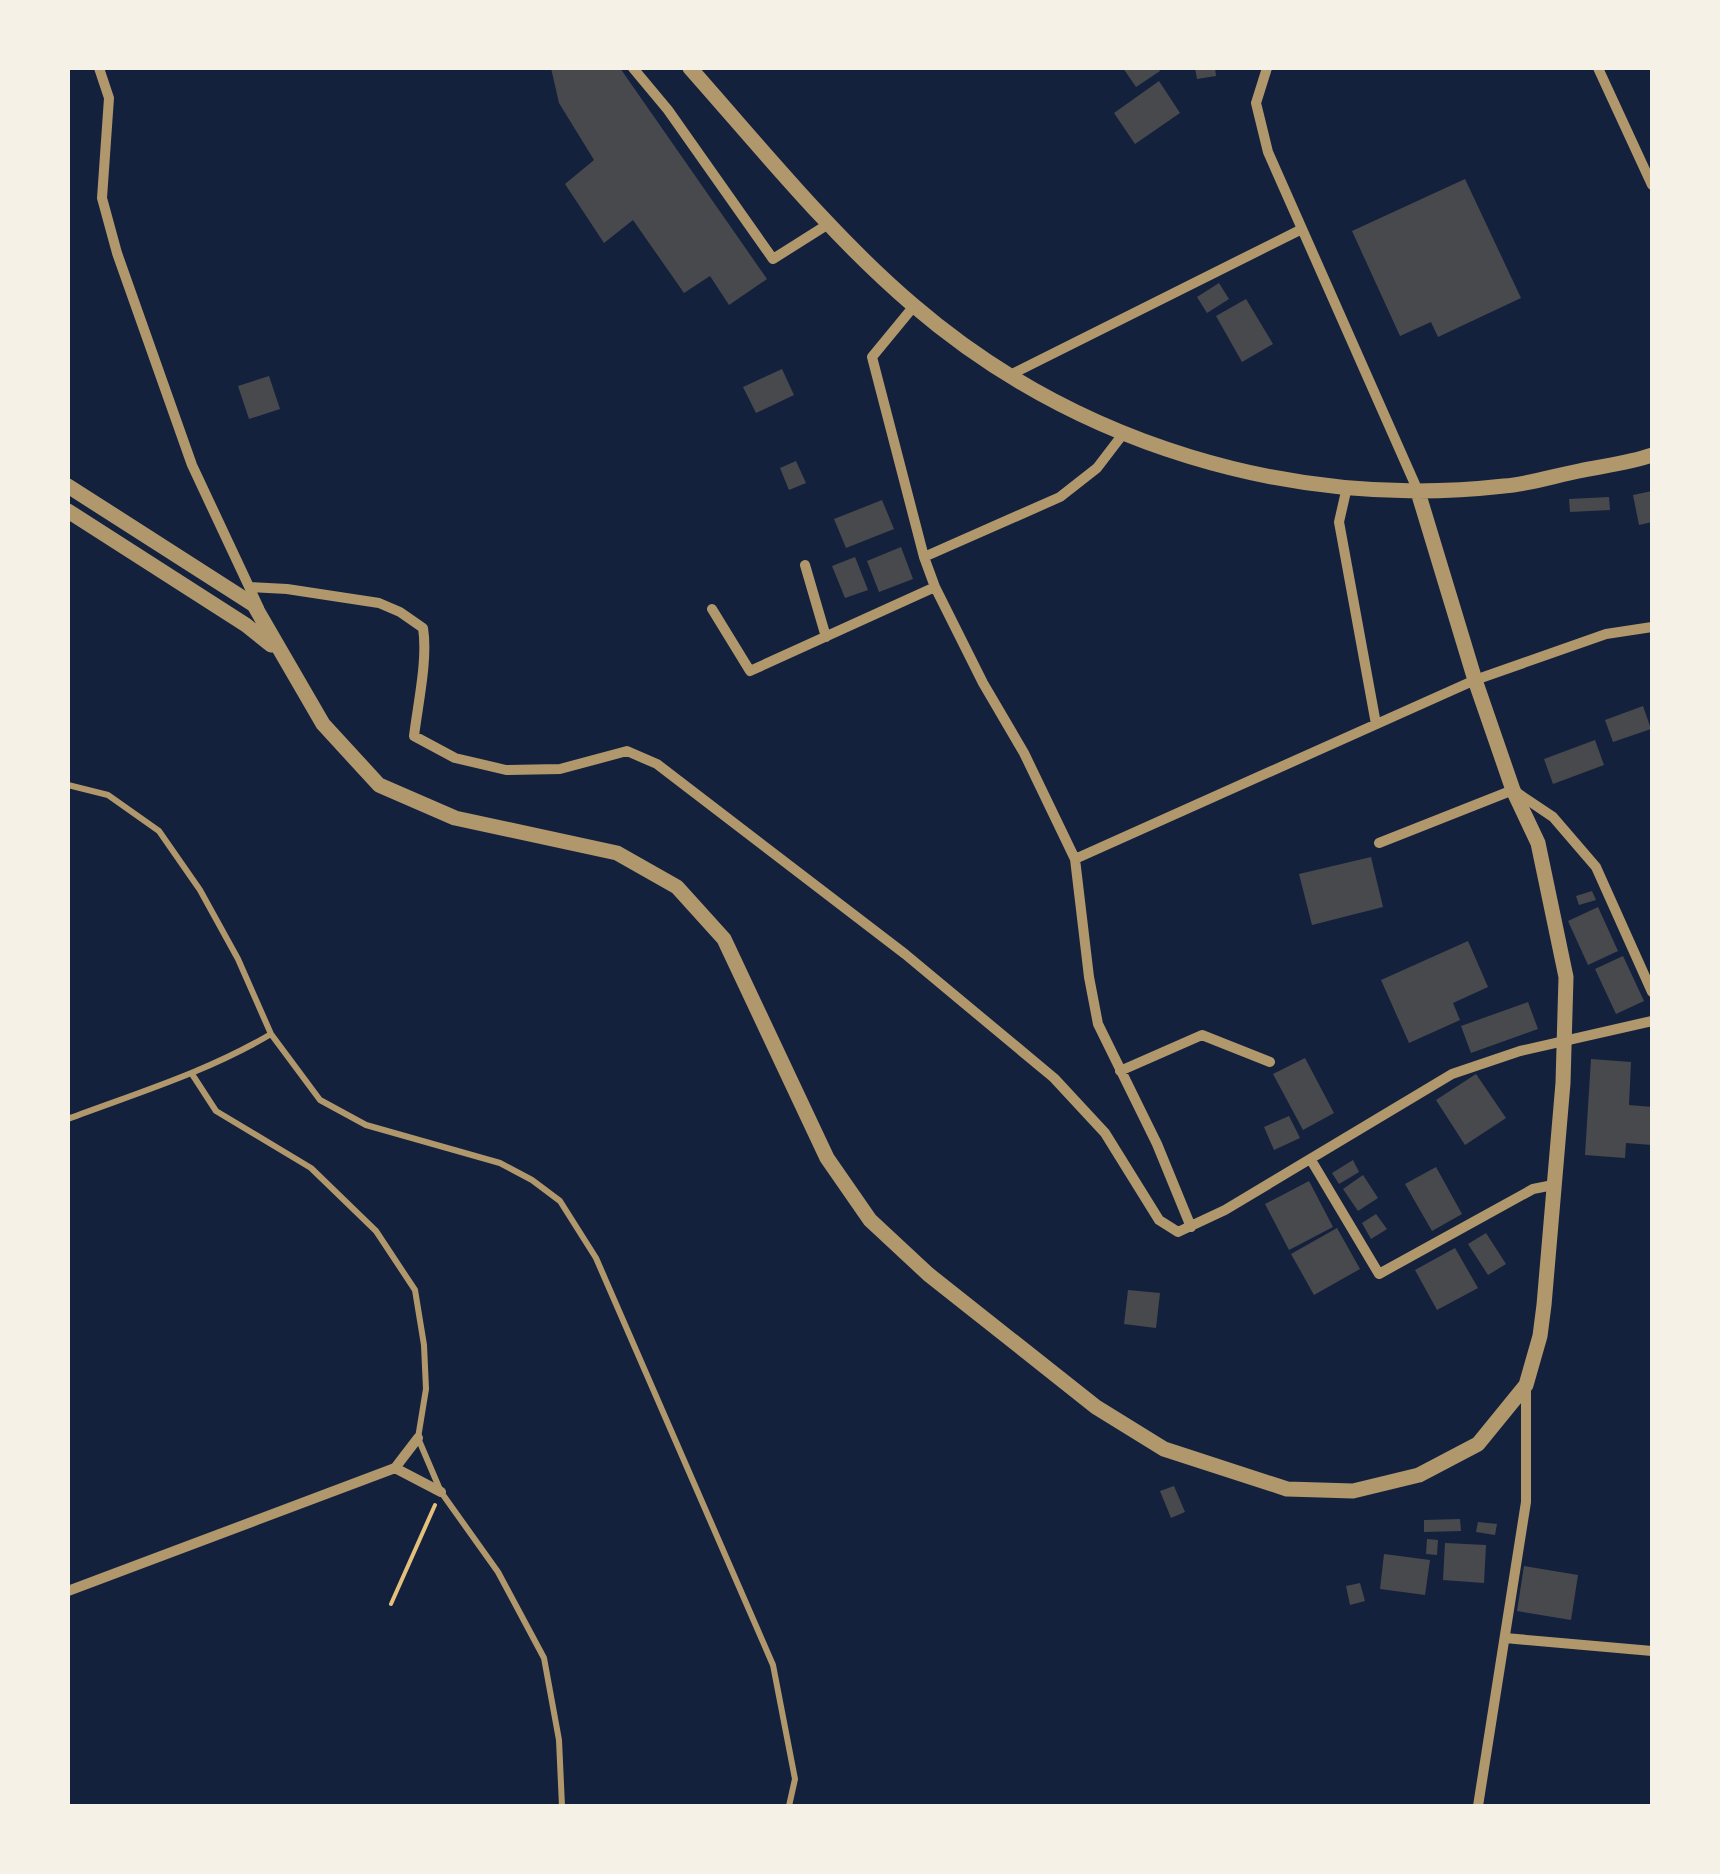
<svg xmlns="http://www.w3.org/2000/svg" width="1720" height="1874" viewBox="0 0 1720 1874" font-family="Lato,sans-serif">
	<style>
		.building { fill: #48494c }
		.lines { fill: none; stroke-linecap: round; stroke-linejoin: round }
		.path { stroke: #e5c07b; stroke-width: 4 }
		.service { stroke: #b1986c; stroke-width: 6 }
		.minor { stroke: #b1986c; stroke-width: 10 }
		.tertiary { stroke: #b1986c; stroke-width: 15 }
	</style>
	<rect width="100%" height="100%" fill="#14213d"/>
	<path class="building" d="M551 68H620L767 279 729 305 710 276 684 293 633 220 604 243 565 184 594 160 559 103Z
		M1123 68H1158L1160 71 1136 87Z
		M1195 68H1215L1216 76 1197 79Z
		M1159 81 1180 113 1135 144 1114 113Z
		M1465 179 1521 298 1438 337 1431 322 1400 336 1352 231Z
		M1219 283 1229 299 1207 313 1197 297Z
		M1246 299 1273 344 1242 362 1216 316Z
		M782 369 794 395 756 413 743 387Z
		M269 376 280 409 249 419 238 386Z
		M796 461 806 483 789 490 780 468Z
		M1652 491V522L1639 525 1633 495Z
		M1609 497 1610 510 1570 512 1569 499Z
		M882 500 894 529 846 548 834 519Z
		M901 547 913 579 879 592 867 561Z
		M855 557 868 590 845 598 832 566Z
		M1643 706 1651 729 1613 742 1605 720Z
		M1595 740 1604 765 1553 784 1544 759Z
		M1371 857 1383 907 1312 925 1299 874Z
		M1592 891 1596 900 1579 905 1576 896Z
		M1598 907 1618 951 1588 965 1568 921Z
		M1468 941 1488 987 1453 1003 1460 1020 1409 1043 1381 980Z
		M1623 956 1644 1001 1616 1014 1595 969Z
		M1528 1002 1538 1029 1471 1053 1461 1026Z
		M1305 1058 1334 1113 1303 1130 1273 1074Z
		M1591 1059 1631 1062 1629 1105 1652 1107V1145L1626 1143 1625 1158 1585 1155Z
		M1476 1074 1506 1118 1465 1145 1436 1100Z
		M1289 1116 1300 1138 1274 1150 1264 1127Z
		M1353 1160 1359 1172 1339 1184 1332 1173Z
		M1436 1167 1462 1214 1432 1231 1405 1184Z
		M1363 1175 1378 1198 1358 1211 1343 1189Z
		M1309 1181 1333 1227 1289 1250 1265 1204Z
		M1376 1214 1387 1229 1371 1239 1362 1223Z
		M1337 1228 1360 1269 1314 1295 1291 1254Z
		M1486 1233 1506 1264 1488 1275 1468 1244Z
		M1455 1248 1478 1288 1437 1310 1415 1270Z
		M1128 1290 1160 1293 1156 1328 1124 1324Z
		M1174 1486 1185 1512 1171 1518 1160 1491Z
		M1460 1519 1461 1531 1424 1532V1520Z
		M1478 1522 1497 1524 1495 1535 1476 1532Z
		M1427 1539 1438 1540 1437 1555 1426 1554Z
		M1445 1543 1486 1545 1484 1583 1443 1580Z
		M1384 1554 1430 1560 1425 1595 1380 1589Z
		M1524 1566 1578 1575 1571 1620 1517 1611Z
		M1360 1583 1365 1601 1350 1605 1346 1586Z"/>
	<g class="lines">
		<path class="path" d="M391 1604 435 1505"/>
		<path class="service" d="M68 785 108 795 159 831 200 890 238 959 271 1034 320 1100 366 1125 500 1163 532 1180 560 1201 596 1258 773 1665 795 1779 789 1806
			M192 1074 216 1111 311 1168 376 1231 415 1290 424 1345 426 1389 418 1438 441 1492 498 1572 544 1658 559 1740 562 1806
			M68 1119C137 1093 207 1072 271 1034"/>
		<path class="minor" d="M99 68 109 98 102 198 117 253 192 465 259 608
			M633 68 668 110 773 259 830 223
			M1267 68 1256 103 1268 152 1418 491
			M1598 68 1652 185
			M914 306 872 357 924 557 935 587 983 683 1024 753 1075 859 1089 977 1098 1024 1157 1144 1191 1227
			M1008 376 1302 229
			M1347 487 1339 522 1376 724
			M924 557 1060 497 1097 468 1123 434
			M805 565 826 637
			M250 587 287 589 379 603 400 612 423 628C428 659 418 703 414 736L455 758 506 770 560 769 627 751 657 764 905 954 1054 1078 1105 1133 1159 1220 1178 1232 1225 1210 1452 1074 1520 1051 1652 1021
			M712 609 750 671 935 587
			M1379 843 1513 790 1553 817 1596 867 1652 992
			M1075 859 1475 680 1606 634 1652 627
			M1120 1071 1202 1035 1270 1062
			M1311 1160 1379 1274 1533 1189 1553 1185
			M418 1438 395 1468 441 1492
			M68 1591 395 1468
			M1505 1638 1652 1651
			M1478 1806 1526 1502V1386"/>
		<path class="tertiary" d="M690 68C761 148 831 235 913 305 1075 444 1292 510 1504 486 1529 484 1554 476 1579 471 1603 466 1629 463 1652 455
			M68 486 254 605 323 724 379 785 455 818 617 853 677 887 724 939 827 1158 870 1220 928 1274 1096 1407 1164 1449 1287 1489 1353 1491 1419 1475 1478 1444 1526 1385 1540 1336 1544 1305 1563 1083 1566 977 1538 843 1513 790 1475 680 1418 492
			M68 511 246 625 271 645"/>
	</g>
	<rect width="1720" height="1874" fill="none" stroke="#f6f1e7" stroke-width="140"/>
</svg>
